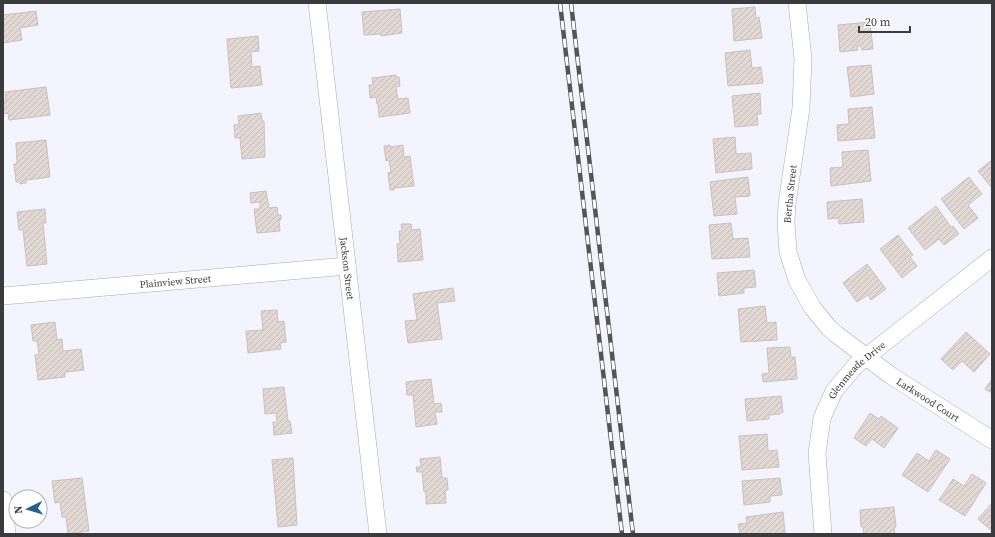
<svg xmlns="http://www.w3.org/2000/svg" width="995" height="537" viewBox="0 0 995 537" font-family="'Source Serif 4',serif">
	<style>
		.building { fill: url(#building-hatch); stroke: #cac1bc }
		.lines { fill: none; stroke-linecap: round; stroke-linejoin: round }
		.minor-casing { stroke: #a9a9b1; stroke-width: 18 }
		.minor { stroke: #fff; stroke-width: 17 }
		.rail-casing { stroke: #545558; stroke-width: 4.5 }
		.rail { stroke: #fff; stroke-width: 3; stroke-dasharray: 9; stroke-linecap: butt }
		.labels { text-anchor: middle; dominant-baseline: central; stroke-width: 3; stroke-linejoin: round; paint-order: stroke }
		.street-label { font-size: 10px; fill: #3b3b3e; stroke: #fff }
	</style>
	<defs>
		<pattern id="building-hatch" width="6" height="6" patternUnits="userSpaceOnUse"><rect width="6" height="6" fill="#e2d9d4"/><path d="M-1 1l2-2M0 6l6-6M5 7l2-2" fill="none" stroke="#c3bbb7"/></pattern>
	</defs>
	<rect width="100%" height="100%" fill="#f3f4fd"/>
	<path class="building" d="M755 7 756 18 759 17 762 38 734 41 732 9Z
		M400 9 402 33 381 36V34L364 35 362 12Z
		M36 11 38 25 20 28 22 40 3 43V15Z
		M870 22 873 49 862 50 861 46H857L858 50 840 52 838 25Z
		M258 36 259 51 251 52 252 67 260 66 262 85 231 88 227 39Z
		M750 50 752 68 761 67 763 83 728 86 725 53Z
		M871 65 874 94 851 97 847 67Z
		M396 75V77H399L400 86 396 87 398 99 408 98 410 113 379 117 378 104H377L376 97 370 98 369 85H373L372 78Z
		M46 87 50 115 9 120 8 113 3 114V100H6L5 92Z
		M760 93 761 114H757L758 125 735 127 732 96Z
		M872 107 875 138 838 141 837 125 849 124 848 109Z
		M261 113 262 121H264L265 157 242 159 240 138H235L234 125 239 124 238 116Z
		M735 137 736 154 751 153 752 169 716 173 713 139Z
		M46 140 50 177 26 180V183L20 184V182H16L14 164H17L16 143Z
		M390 145V147L403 145 404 157 410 156 414 186 394 188V190H390L388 173 391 172 389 160 386 161 384 146Z
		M868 150 871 181 831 186 830 168 843 167 842 152Z
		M992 160V188L978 171Z
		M748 177 750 196 735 197 737 214 714 216 710 182Z
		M969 177 982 194 968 205 978 218 964 229 941 199Z
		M266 191 269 208 277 207 278 215H281V220H279L280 231 257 233 254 209H260V202L251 203 250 193Z
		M862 199 864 222 839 224 838 218 828 219 827 202Z
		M936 206 951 227 953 226 959 234 944 245 939 239 925 250 908 228Z
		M45 209 46 223H43L47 264 27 266 23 230H19L17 212Z
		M731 223 733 239 748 238 750 257 712 259 709 225Z
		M401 224H411L412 230 420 229 423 260 398 262 397 244H400L399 231H402Z
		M898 235 913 255 910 257 917 266 902 278 880 249Z
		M867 264 886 289 871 300 868 295 857 302 843 283Z
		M754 270 756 287 744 288V293L719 296 717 273Z
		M453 288 455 301 437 303 442 339 408 343 405 321 417 320 413 294Z
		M765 306 767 323 776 322 777 340 741 342 738 309Z
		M277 310 278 322 284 321 286 342 280 343 281 349 248 353 246 331 263 330 261 311Z
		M55 322 57 340 62 339 63 351 81 349 84 370 65 372V377L38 380 35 355 39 354 37 341H33L31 325Z
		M966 332 990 354 974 372 962 361 953 370 941 359Z
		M790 347 791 357H795L797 379 763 382 762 374 769 373 767 348Z
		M431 379 434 404 441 403 442 412H435L437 424 416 427 413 395H407L406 382Z
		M992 379V393L985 389Z
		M284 387 288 421H290L292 433 274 435 273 422H277L276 413 265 414 263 389Z
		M781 396 783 412 780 413V414L769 415V419L747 421 745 399Z
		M870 413 879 419 881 416 898 428 884 448 872 439 866 446 854 438Z
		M767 434 768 451 777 450 779 467 742 470 739 436Z
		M936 450 950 459 928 492 902 475 917 453 929 461Z
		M440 457 442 478H447L448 490H445L446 503 426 504V492H424L422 472H417L416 467H421L420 459Z
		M293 458 297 525 278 527 272 460Z
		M972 474 986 483 965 516 939 500 953 479 964 486Z
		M82 478 89 531 68 534 66 517H62L60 502 55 503 52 481Z
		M780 478 782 495 770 496V502L744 505 742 481Z
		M992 503V531L978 519Z
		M894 507 896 527H894L895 534H864L863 527H861L860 510Z
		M783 512 785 534H740L738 524 747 523 746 517Z"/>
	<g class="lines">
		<defs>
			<g id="minor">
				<path id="s1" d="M317 3 378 534"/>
				<path id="s2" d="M797 3 803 59 801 108 787 204 786 222 788 252 797 280 812 307 829 328 836 334 890 375 992 440"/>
				<path id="s3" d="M3 296 347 266"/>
				<path d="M3 500 7 534"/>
				<path id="s4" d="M823 534 817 453 822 418 834 391 856 365 992 258"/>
			</g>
		</defs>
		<use href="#minor" class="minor-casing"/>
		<use href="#minor" class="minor"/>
		<defs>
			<path id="rail" d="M560 3 622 534
				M571 3 633 534"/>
		</defs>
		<use href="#rail" class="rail-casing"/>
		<use href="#rail" class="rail"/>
	</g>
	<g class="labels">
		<g class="street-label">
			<text transform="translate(790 194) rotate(-84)">Bertha Street</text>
			<text stroke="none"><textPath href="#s1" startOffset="267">Jackson Street</textPath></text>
			<text stroke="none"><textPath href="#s3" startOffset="173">Plainview Street</textPath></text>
			<text stroke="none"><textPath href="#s4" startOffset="177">Glenmeade Drive</textPath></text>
			<text stroke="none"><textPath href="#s2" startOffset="460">Larkwood Court</textPath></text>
		</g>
	</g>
	<rect width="995" height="537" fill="none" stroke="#3b3b3e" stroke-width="8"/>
	<g transform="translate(28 509) rotate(265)"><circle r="19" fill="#ffffff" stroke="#b1b1b2"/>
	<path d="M0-3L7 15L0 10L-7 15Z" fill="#245f96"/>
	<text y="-6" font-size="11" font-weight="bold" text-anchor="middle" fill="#3b3b3e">N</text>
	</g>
	<path d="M859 26v6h51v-6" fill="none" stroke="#3b3b3e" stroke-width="2"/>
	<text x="865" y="26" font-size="12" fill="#3b3b3e" stroke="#ffffff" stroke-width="3" paint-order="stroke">20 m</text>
</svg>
